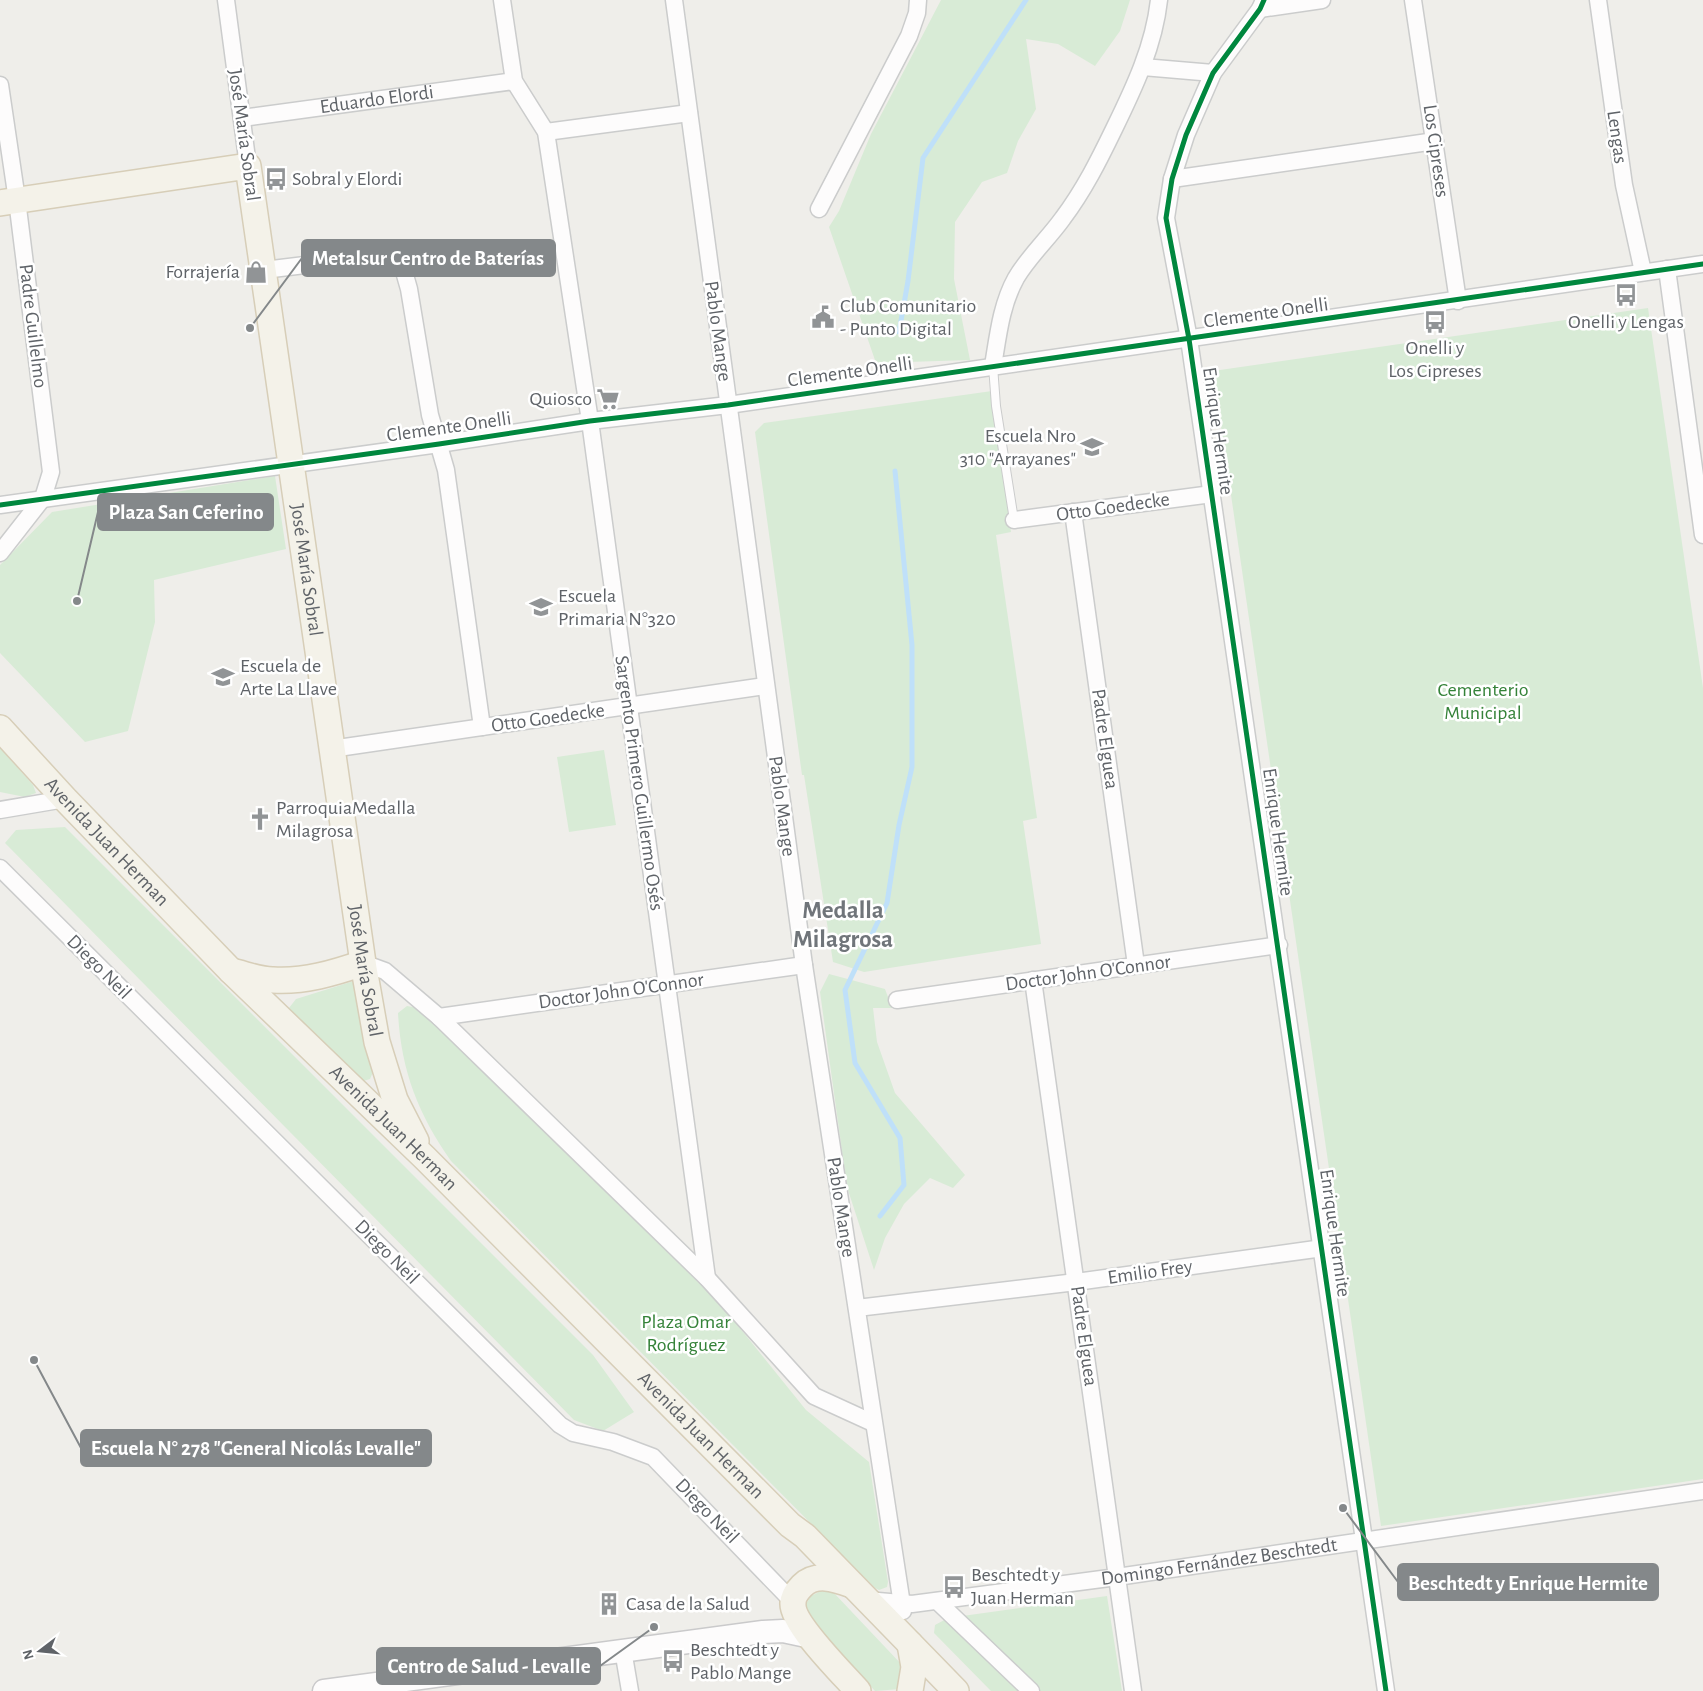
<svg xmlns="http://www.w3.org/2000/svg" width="1703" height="1691" viewBox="0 0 1703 1691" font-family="'Alegreya Sans',sans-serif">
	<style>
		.green { fill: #d8ebd6 }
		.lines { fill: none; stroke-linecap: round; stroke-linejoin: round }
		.stream { stroke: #bfe0f9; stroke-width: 5 }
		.lane-casing { stroke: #cbcccc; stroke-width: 10 }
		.street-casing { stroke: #cbcccc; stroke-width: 19 }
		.secondary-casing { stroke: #cacacb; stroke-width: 25 }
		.primary-casing { stroke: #d7ceb8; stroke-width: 28 }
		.lane { stroke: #fdfcfc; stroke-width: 8 }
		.street { stroke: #fdfcfc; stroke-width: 16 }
		.secondary { stroke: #fdfcfc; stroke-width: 22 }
		.primary { stroke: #f4f2e9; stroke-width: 25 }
		.cycleway-casing { stroke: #fff; stroke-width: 8 }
		.cycleway { stroke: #00873e; stroke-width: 5 }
		.labels { text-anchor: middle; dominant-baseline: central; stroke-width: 5; stroke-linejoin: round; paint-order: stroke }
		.street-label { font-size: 20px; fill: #5f6368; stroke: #fff }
		.poi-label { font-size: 20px; fill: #5f6368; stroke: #fff; text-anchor: start }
		.park-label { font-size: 20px; fill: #348238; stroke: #fff }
		.district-label { font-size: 25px; font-weight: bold; fill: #70757a; stroke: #fff }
		.leader { fill: none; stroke: #84888a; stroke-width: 2 }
		.callout-dot { fill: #84888a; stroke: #fff; stroke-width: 2 }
		.callout { fill: #84888a; stroke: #84888a; stroke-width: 2 }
		.callout-label { font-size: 21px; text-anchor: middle; font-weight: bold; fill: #fff }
	</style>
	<rect width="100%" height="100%" fill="#efeeea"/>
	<path class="green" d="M941 0H1130L1120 31 1095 66 1058 44 1026 39 1036 109 1018 141 1007 173 982 182 955 222 954 279 970 360 876 363 829 227 839 211 871 134Z
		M1648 308 1703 688V1479L1381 1526 1213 371Z
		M992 391 1011 532 996 535 1037 818 1023 821 1041 944 864 972 833 962 804 775H802L755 432 764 423Z
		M275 476 286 549 154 580 155 622 128 731 85 742 0 653V565L52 512Z
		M0 748 33 785 36 793 25 797 0 792Z
		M604 750 616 825 569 832 557 757Z
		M65 827 593 1355 634 1412 603 1431 574 1420 5 843 16 830Z
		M829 974 885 989 892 1008H873L877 1042 895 1093 965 1175 953 1188 930 1178 904 1204 885 1238 874 1270 847 1187 820 992Z
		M354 981 373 1072 370 1079 360 1082 292 1015 289 1008 296 999Z
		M407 1006 418 1008 702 1286 727 1312 806 1410 869 1462 888 1582 887 1587 879 1590 875 1588 451 1161C418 1114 401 1070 398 1013Z
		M821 1591H831L834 1593 903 1666 900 1689 875 1691 810 1620 806 1604 811 1596Z
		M1107 1596 1122 1691H991L934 1633 935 1625 948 1618Z"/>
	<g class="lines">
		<path class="stream" d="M899 332 908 281 923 158 1026 0
			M880 1216 904 1185 900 1138 855 1063 845 990 887 903 899 825 912 767V645L895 471"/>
		<defs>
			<path id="lane" d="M993 366 996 406 1014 520"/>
			<g id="street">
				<path d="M226 0 248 166"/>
				<path d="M502 0 514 81 546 132 590 421 707 1278"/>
				<path d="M674 0 804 965 903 1611"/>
				<path d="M1264 0 1260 9 1213 73 1186 135 1172 179 1166 218 1189 339 1386 1691"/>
				<path d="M1413 0 1458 301"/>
				<path d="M1598 0 1624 185 1643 272"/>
				<path d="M1260 9 1322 0"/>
				<path d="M1143 67 1213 73"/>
				<path d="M0 85 17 200 51 472 43 498 0 553"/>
				<path id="s1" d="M242 118 514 81"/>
				<path d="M546 132 689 113"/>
				<path d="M1172 179 1435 141"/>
				<path d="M819 209 909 36 917 13 918 0"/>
				<path d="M1667 269 1703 535"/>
				<path d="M264 270 378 256 391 259 403 268 409 289 430 415 446 470 482 727"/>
				<path d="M993 366C998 336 1001 305 1016 278 1029 256 1048 239 1063 218 1084 190 1099 160 1114 129 1134 88 1154 46 1159 0"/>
				<path d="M0 505 439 444 590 421 728 405 1703 264"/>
				<path d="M1073 512 1136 965"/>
				<path d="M1014 520 1212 494"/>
				<path d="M331 749 765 686"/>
				<path d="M0 810 65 799"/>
				<path d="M0 868 560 1425 573 1433 613 1442 653 1457 793 1602"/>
				<path d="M363 963 385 971 439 1017 707 1278 814 1396 873 1423"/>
				<path d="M1033 980 1133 1691"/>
				<path d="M897 1000 1279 945"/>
				<path d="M439 1017 804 965"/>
				<path d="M857 1308 1076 1282 1323 1248"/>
				<path id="s2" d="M867 1600 912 1604 1117 1577 1703 1491"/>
				<path d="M937 1601 1031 1691"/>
				<path d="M623 1650 630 1691"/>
			</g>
			<path id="secondary" d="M324 1691 763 1632 783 1631 811 1637"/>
			<g id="primary">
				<path id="s3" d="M0 203 248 166 363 963 377 1042 395 1100 416 1141"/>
				<path id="s4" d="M0 728 65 799 231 971 425 1158 790 1525 805 1536 956 1691"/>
				<path d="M231 971C245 974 259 980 273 980 304 982 334 973 363 963"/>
				<path d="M852 1585C835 1579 816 1572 802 1586 797 1591 793 1597 793 1603 791 1623 844 1675 858 1691"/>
				<path d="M910 1691 914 1667 910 1644"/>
			</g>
		</defs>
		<use href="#lane" class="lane-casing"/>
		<use href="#street" class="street-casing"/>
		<use href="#secondary" class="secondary-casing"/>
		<use href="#primary" class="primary-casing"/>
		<use href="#lane" class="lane"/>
		<use href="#street" class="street"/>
		<use href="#secondary" class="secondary"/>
		<use href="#primary" class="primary"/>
		<defs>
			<path id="cycleway" d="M1264 0 1260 9 1213 73 1186 135 1172 179 1166 218 1189 339 1386 1691
				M0 505 439 444 590 421 728 405 1703 264"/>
		</defs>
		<use href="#cycleway" class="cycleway-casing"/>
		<use href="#cycleway" class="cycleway"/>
	</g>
	<defs>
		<symbol id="bus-bare" viewBox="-9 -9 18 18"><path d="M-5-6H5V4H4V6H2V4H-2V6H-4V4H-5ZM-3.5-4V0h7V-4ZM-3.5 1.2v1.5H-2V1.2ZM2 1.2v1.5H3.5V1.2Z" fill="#919496" stroke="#fff" stroke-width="2.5" paint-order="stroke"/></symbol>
		<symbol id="shop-bare" viewBox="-9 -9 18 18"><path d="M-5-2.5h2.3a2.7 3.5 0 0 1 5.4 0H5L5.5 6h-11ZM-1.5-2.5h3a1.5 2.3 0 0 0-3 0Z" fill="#919496" stroke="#fff" stroke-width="2.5" paint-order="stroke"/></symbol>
		<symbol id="civic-bare" viewBox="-9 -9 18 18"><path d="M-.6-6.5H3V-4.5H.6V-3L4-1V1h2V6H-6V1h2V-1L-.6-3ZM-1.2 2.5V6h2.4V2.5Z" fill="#919496" stroke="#fff" stroke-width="2.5" paint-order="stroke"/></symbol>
		<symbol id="supermarket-bare" viewBox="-9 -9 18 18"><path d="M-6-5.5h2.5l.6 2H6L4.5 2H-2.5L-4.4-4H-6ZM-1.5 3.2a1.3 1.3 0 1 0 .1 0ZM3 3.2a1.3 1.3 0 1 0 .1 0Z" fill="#919496" stroke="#fff" stroke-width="2.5" paint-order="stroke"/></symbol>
		<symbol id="school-bare" viewBox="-9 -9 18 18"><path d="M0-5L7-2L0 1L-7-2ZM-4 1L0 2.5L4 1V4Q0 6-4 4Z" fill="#919496" stroke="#fff" stroke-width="2.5" paint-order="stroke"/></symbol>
		<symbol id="church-bare" viewBox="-9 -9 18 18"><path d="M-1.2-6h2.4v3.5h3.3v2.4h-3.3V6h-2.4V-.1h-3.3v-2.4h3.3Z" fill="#919496" stroke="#fff" stroke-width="2.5" paint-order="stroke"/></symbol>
		<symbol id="building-bare" viewBox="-9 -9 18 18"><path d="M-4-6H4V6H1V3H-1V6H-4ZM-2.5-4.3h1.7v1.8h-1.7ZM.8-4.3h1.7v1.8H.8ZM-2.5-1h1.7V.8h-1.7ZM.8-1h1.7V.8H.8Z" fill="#919496" stroke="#fff" stroke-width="2.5" paint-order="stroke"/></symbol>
	</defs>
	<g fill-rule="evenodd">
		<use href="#bus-bare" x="260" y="163" width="32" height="32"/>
		<use href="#shop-bare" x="240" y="256" width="32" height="32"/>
		<use href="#bus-bare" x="1610" y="279" width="32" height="32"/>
		<use href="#civic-bare" x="807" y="301" width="32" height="32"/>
		<use href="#bus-bare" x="1419" y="306" width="32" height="32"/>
		<use href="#supermarket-bare" x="592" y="383" width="32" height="32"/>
		<use href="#school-bare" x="1076" y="431" width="32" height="32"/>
		<use href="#school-bare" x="525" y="591" width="32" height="32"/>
		<use href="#school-bare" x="207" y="661" width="32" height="32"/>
		<use href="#church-bare" x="244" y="803" width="32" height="32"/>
		<use href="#bus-bare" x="938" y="1571" width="32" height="32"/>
		<use href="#building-bare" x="593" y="1588" width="32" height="32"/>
		<use href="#bus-bare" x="657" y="1645" width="32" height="32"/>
	</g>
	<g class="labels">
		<g class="street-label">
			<text stroke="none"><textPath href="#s1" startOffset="136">Eduardo Elordi</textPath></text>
			<text transform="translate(244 135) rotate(82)">José María Sobral</text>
			<text transform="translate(1617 137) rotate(82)">Lengas</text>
			<text transform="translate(1436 151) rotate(82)">Los Cipreses</text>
			<text transform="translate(1266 313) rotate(-8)">Clemente Onelli</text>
			<text transform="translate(33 326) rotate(83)">Padre Guillelmo</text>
			<text transform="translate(718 331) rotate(82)">Pablo Mange</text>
			<text transform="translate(850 372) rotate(-8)">Clemente Onelli</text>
			<text transform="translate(449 427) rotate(-8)">Clemente Onelli</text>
			<text transform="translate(1218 431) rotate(82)">Enrique Hermite</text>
			<text transform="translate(1113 507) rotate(-8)">Otto Goedecke</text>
			<text stroke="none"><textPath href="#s3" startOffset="659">José María Sobral</textPath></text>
			<text transform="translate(548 718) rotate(-8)">Otto Goedecke</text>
			<text transform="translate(1105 739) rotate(82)">Padre Elguea</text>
			<text transform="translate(639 783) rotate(82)">Sargento Primero Guillermo Osés</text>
			<text transform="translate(782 806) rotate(82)">Pablo Mange</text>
			<text transform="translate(1278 832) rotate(82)">Enrique Hermite</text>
			<text stroke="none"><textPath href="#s4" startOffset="156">Avenida Juan Herman</textPath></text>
			<text transform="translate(99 967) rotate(45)">Diego Neil</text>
			<text stroke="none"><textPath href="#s3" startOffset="1064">José María Sobral</textPath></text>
			<text transform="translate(1088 973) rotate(-8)">Doctor John O'Connor</text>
			<text transform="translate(621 991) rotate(-8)">Doctor John O'Connor</text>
			<text stroke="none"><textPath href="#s4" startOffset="561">Avenida Juan Herman</textPath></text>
			<text transform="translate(841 1207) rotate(81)">Pablo Mange</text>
			<text transform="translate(1335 1233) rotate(82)">Enrique Hermite</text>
			<text transform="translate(387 1252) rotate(45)">Diego Neil</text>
			<text transform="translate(1150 1272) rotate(-8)">Emilio Frey</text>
			<text transform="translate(1084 1336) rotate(82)">Padre Elguea</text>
			<text stroke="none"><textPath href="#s4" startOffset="996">Avenida Juan Herman</textPath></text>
			<text transform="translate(707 1511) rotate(46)">Diego Neil</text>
			<text stroke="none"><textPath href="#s2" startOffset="355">Domingo Fernández Beschtedt</textPath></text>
		</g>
		<g class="poi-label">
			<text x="292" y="179">Sobral y Elordi</text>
			<text x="240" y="272" text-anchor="end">Forrajería</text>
			<text x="840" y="306">Club Comunitario<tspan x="840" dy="23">- Punto Digital</tspan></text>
			<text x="1626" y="322" text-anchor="middle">Onelli y Lengas</text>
			<text x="1435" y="348" text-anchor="middle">Onelli y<tspan x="1435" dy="23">Los Cipreses</tspan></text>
			<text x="592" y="399" text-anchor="end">Quiosco</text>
			<text x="1076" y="436" text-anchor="end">Escuela Nro<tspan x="1076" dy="23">310 "Arrayanes"</tspan></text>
			<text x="558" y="596">Escuela<tspan x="558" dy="23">Primaria N°320</tspan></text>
			<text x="240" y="666">Escuela de<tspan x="240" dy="23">Arte La Llave</tspan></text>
			<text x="276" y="808">ParroquiaMedalla<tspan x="276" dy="23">Milagrosa</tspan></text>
			<text x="971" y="1575">Beschtedt y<tspan x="971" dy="23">Juan Herman</tspan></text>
			<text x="626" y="1604">Casa de la Salud</text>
			<text x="690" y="1650">Beschtedt y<tspan x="690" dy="23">Pablo Mange</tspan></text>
		</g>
		<g class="park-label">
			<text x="1483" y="690">Cementerio<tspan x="1483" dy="23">Municipal</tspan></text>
			<text x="686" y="1322">Plaza Omar<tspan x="686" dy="23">Rodríguez</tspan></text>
		</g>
		<g class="district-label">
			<text x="843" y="910">Medalla<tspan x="843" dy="29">Milagrosa</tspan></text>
		</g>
	</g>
	<path class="leader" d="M250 328L302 258M77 601L98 512M34 1360L81 1448M1343 1508L1398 1582M654 1627L600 1666"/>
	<g class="callout-dot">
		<circle cx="250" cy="328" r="5"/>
		<circle cx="77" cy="601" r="5"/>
		<circle cx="34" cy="1360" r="5"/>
		<circle cx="1343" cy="1508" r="5"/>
		<circle cx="654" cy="1627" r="5"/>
	</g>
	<g class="callout">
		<rect x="302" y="240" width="253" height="36" rx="5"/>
		<rect x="98" y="494" width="175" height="36" rx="5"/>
		<rect x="81" y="1430" width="350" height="36" rx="5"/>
		<rect x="1398" y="1564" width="260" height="36" rx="5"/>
		<rect x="377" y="1648" width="223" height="36" rx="5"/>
	</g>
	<g class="callout-label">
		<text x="428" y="265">Metalsur Centro de Baterías</text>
		<text x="186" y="519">Plaza San Ceferino</text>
		<text x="256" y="1455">Escuela N° 278 "General Nicolás Levalle"</text>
		<text x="1528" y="1590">Beschtedt y Enrique Hermite</text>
		<text x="489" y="1673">Centro de Salud - Levalle</text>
	</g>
	<g transform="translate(40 1651) rotate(254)" stroke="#ffffff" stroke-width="4" paint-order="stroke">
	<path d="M0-4L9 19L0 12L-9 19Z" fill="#5f6368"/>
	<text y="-8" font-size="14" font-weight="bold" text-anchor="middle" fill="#5f6368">N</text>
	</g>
</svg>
